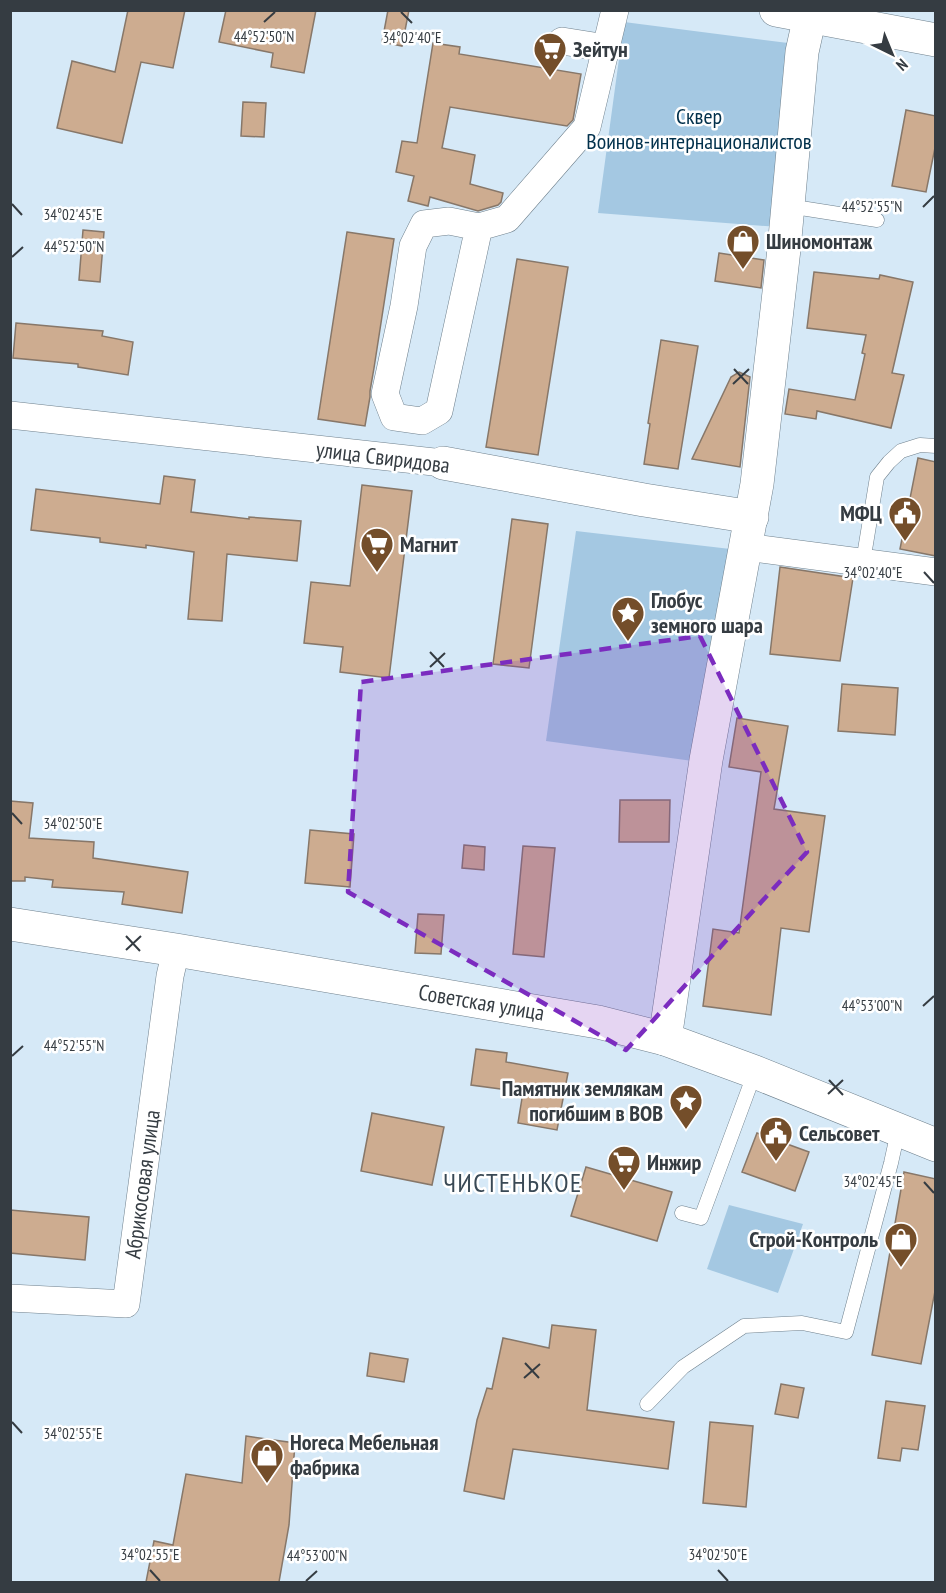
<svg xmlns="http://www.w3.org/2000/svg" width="946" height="1593" viewBox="0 0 946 1593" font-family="'PT Sans Narrow',sans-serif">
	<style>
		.green { fill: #a4c8e2 }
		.building { fill: #cdac90; stroke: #877769; stroke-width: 1.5 }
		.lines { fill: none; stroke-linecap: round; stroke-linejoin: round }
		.service-casing { stroke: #6f808d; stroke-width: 15 }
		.minor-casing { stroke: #6f808d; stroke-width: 28 }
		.tertiary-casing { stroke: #6f808d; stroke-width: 34 }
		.secondary-casing { stroke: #6f808d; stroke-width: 34 }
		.service { stroke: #fff; stroke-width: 14 }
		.minor { stroke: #fff; stroke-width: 27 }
		.tertiary { stroke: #fff; stroke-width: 33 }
		.secondary { stroke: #fff; stroke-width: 33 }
		.marked { fill: #7b2cbf; fill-opacity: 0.2; stroke: #7b2cbf; stroke-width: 4.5; stroke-dasharray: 12 8; stroke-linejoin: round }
		.ticks { fill: none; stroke: #353c42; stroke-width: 2 }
		.labels { text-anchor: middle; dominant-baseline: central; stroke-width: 5; stroke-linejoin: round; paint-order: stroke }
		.poi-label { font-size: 22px; font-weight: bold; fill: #353c42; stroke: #fff; text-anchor: start }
		.park-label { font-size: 22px; fill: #01304b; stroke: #fff }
		.street-label { font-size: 22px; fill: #353c42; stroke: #fff }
		.quarter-label { font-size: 26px; letter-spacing: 1.5px; fill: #394955; stroke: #fff }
		.ticks-label { font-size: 15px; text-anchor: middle; fill: #353c42; stroke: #fff; stroke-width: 5; stroke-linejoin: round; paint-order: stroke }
	</style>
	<rect width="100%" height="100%" fill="#d6e9f7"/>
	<path class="green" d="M624 22 796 44 778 227 598 213Z
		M576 531 739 550 700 762 546 741Z
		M729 1205 803 1224 778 1293 707 1269Z"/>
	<path class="building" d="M128 10H185L173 68 141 62 122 143 57 128 72 61 115 72Z
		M226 10H316L304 73 271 67 273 53 219 42Z
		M388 10H409L402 46 382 42Z
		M433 43 460 47 459 54 581 74 573 120 567 126 450 107 442 148 475 155 470 184 503 193 501 202 498 205 478 211 430 197 428 206 408 201 414 176 396 172 402 141 417 143Z
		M243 102 266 103 264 137 241 136Z
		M906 110 936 116V143L926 192 892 186Z
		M83 230 104 232 100 282 79 280Z
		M347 232 394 239 374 368 370 391V397L365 426 318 419Z
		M719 253 764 260 761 288 715 281Z
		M517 259 568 267 538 455 486 447Z
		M814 272 879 279 880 275 913 282 892 373 904 375 891 428 817 411 816 419 785 414 789 389 855 400 865 354 862 353 866 335 807 328Z
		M16 323 103 331 102 336 133 342 128 375 78 367V364L13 358Z
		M661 340 698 346 678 469 644 464 650 424 648 423Z
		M739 372 750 377 740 467 692 459 731 377Z
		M918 458 936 462V556L900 549Z
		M164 476 195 480 191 512 249 519V517L301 521 297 561 227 554 222 621 188 619 194 552 146 545V548L100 542V538L31 530 36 489 160 504Z
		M362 485 412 491 389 678 340 672 343 647 304 643 311 582 350 586Z
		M512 519 548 524 529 668 493 664Z
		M780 567 853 578 840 661 770 654Z
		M842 684 898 688 895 735 838 731Z
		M737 718 788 726 774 809 825 816 809 932 781 928 771 1015 703 1006 713 929 739 933 761 772 729 767Z
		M620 800H670L669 842H619Z
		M10 801 33 803 29 838 94 842 93 858 188 872 182 913 122 904 124 892 52 887 53 880 25 877V881H10Z
		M310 830 354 834 350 887 305 883Z
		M464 845 485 847 484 870 462 868Z
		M523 846 555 848 544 957 513 954Z
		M418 914 444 915 441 954 415 953Z
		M476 1049 507 1053 506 1062 568 1073 557 1130 518 1123 523 1092 471 1085Z
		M372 1113 444 1127 432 1185 361 1171Z
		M757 1133 809 1152 795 1191 742 1172Z
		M586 1167 672 1192 657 1241 571 1216Z
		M904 1172 936 1179V1286L921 1364 872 1355Z
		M10 1210 89 1217 85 1260 10 1253Z
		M552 1325 596 1330 587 1410 674 1422 668 1469 513 1449 504 1499 464 1491 477 1420 487 1388 492 1389 503 1338 549 1348Z
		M370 1353 408 1359 404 1382 367 1376Z
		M781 1384 804 1388 798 1418 775 1414Z
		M886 1401 925 1406 918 1450 902 1448 900 1461 878 1458Z
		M710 1422 753 1426 746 1507 703 1503Z
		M246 1436 295 1443 289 1525 279 1582H146L154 1541 173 1545 186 1474 242 1483Z"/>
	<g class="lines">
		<defs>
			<path id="service" d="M788 206 877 220
				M863 562 877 477 889 462 901 451 920 445 936 446
				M682 1213 701 1218 755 1072
				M647 1404 683 1367 744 1326 802 1323 846 1332 891 1163 898 1131"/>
			<g id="minor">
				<path d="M562 41 606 48"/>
				<path d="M479 227 449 221 424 224 413 246 404 306 385 394 394 417 422 421 439 411 479 227 507 219 587 127 615 10"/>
				<path d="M10 415 443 463"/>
				<path d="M746 547 936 572"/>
				<path id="s1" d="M10 1298 126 1304 170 976 176 950"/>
			</g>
			<g id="tertiary">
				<path d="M443 463 644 500 752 517"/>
				<path id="s2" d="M10 924 176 950 598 1022 665 1039 755 1072 936 1145"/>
				<path d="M665 1039 706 760 757 484 784 249 802 52 810 16"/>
			</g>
			<path id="secondary" d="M776 10 936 40"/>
		</defs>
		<use href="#service" class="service-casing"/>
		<use href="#minor" class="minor-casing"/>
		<use href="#tertiary" class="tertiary-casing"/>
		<use href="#secondary" class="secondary-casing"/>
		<use href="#service" class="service"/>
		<use href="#minor" class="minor"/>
		<use href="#tertiary" class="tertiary"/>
		<use href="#secondary" class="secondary"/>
	</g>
	<path class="marked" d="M700 636 807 852 626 1050 348 892 361 682Z"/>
	<path class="ticks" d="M401 12 412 23M264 22 275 12M12 204 22 215M923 207 934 196M12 257 23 247M734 369 748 384M733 384 749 369M924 572 934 583M430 652 444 667M430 667 445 653M12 813 22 824M126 936 140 951M126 950 141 936M923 1006 934 996M12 1056 23 1046M829 1080 843 1095M828 1094 843 1080M924 1182 934 1193M525 1363 539 1378M524 1378 540 1364M12 1422 22 1433M150 1570 160 1581M718 1570 728 1581M306 1581 317 1571"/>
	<defs>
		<symbol id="supermarket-pin" viewBox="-11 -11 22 30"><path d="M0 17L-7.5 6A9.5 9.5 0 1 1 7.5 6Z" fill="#744e2a" stroke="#fff"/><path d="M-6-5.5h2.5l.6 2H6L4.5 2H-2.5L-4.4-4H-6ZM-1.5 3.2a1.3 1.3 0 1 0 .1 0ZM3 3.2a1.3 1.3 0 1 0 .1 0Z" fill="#fff"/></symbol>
		<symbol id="shop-pin" viewBox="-11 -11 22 30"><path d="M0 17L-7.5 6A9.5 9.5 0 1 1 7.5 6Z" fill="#744e2a" stroke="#fff"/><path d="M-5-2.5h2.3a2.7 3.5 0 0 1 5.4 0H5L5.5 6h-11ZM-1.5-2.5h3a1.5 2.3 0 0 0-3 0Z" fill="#fff"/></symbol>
		<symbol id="civic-pin" viewBox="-11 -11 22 30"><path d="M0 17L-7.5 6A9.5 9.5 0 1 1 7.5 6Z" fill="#744e2a" stroke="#fff"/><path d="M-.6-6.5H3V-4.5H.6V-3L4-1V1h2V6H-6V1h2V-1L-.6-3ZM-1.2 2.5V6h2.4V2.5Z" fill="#fff"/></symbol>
		<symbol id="sight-pin" viewBox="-11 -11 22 30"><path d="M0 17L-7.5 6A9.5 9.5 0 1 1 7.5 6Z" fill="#744e2a" stroke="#fff"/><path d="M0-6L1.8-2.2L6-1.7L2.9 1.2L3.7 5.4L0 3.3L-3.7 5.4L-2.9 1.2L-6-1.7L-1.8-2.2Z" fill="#fff"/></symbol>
	</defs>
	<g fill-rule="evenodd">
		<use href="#supermarket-pin" x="531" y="30" width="38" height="52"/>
		<use href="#shop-pin" x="724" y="222" width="38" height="52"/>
		<use href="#civic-pin" x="886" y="494" width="38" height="52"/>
		<use href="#supermarket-pin" x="358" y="525" width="38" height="52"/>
		<use href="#sight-pin" x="609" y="594" width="38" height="52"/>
		<use href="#sight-pin" x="667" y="1082" width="38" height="52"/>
		<use href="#civic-pin" x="757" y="1114" width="38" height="52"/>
		<use href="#supermarket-pin" x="605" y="1143" width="38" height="52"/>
		<use href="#shop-pin" x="882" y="1220" width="38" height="52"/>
		<use href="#shop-pin" x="248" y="1436" width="38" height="52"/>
	</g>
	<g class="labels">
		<g class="poi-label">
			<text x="573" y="49">Зейтун</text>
			<text x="766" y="241">Шиномонтаж</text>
			<text x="882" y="513" text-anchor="end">МФЦ</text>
			<text x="400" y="544">Магнит</text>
			<text x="651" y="600">Глобус<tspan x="651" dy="25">земного шара</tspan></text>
			<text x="663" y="1088" text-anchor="end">Памятник землякам<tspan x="663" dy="25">погибшим в ВОВ</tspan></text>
			<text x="799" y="1133">Сельсовет</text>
			<text x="647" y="1162">Инжир</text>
			<text x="878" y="1239" text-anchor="end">Строй-Контроль</text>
			<text x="290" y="1442">Horeca Мебельная<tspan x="290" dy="25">фабрика</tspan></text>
		</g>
		<g class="park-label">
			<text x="699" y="116">Сквер<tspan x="699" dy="25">Воинов-интернационалистов</tspan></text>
		</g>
		<g class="street-label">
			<text transform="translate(383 457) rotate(7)">улица Свиридова</text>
			<text stroke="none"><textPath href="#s2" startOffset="478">Советская улица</textPath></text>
			<text stroke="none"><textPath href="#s1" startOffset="237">Абрикосовая улица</textPath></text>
		</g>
		<g class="quarter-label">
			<text x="513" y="1182">ЧИСТЕНЬКОЕ</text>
		</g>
	</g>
	<g class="ticks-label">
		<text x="264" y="42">44°52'50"N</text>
		<text x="412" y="43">34°02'40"E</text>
		<text x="872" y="212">44°52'55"N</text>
		<text x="73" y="220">34°02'45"E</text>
		<text x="74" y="252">44°52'50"N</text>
		<text x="873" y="578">34°02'40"E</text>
		<text x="73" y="829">34°02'50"E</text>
		<text x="872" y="1011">44°53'00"N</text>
		<text x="74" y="1051">44°52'55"N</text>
		<text x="873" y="1187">34°02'45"E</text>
		<text x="73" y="1439">34°02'55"E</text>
		<text x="150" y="1560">34°02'55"E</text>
		<text x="718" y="1560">34°02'50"E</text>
		<text x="317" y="1561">44°53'00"N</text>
	</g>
	<rect width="946" height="1593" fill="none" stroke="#353c42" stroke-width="24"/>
	<g transform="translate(892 54) rotate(137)" stroke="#ffffff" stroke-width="4.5" paint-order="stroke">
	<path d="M0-4.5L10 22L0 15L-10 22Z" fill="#353c42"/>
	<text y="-9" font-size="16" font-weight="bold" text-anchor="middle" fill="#353c42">N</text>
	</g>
</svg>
